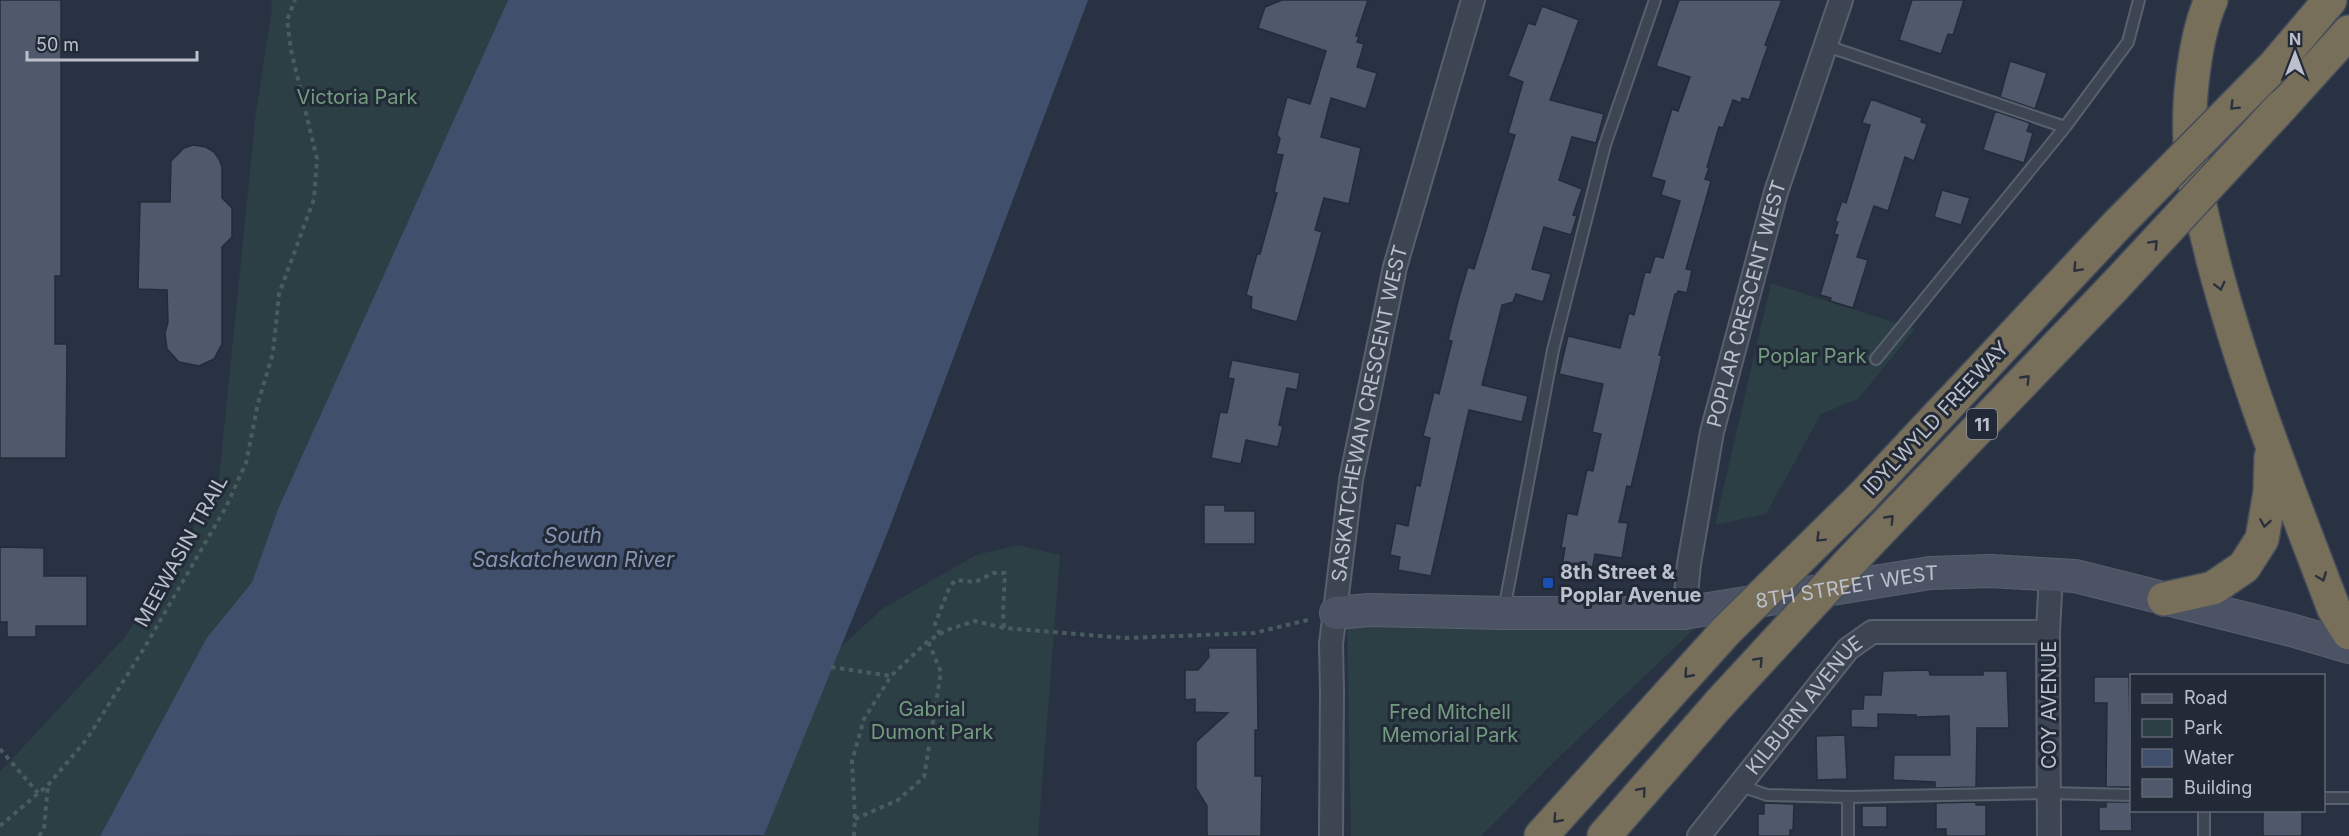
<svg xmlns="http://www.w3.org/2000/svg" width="2349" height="836" viewBox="0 0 2349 836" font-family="Inter,sans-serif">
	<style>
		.green { fill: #2b3f44 }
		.water { fill: #404f6b }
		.building { fill: #50596c; stroke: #242c3a; stroke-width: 1.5 }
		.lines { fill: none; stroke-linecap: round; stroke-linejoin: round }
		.lane-casing { stroke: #59606d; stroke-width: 14 }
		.street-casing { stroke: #59606d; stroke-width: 26 }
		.secondary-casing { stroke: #59606d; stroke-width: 34 }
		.highway-casing { stroke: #454d5a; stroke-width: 36 }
		.path { stroke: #495c60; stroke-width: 4; stroke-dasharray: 4.5 4.5; stroke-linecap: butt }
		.lane { stroke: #3d4553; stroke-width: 10 }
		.street { stroke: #3d4553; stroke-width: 22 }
		.secondary { stroke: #4c5365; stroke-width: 32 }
		.highway { stroke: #786f5b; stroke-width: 33 }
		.highway-bridge-casing { stroke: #454d5a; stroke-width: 36; stroke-linecap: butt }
		.highway-bridge { stroke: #786f5b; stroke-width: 33 }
		.oneway { stroke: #2b313c }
		.transit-dot { fill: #1a4fb4; stroke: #222a38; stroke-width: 2 }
		.labels { text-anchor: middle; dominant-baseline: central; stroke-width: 6; stroke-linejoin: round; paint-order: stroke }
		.shield { fill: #222a38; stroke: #8d93a0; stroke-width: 1.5 }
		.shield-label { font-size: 18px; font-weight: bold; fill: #bbc0cc }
		.park-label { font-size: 20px; fill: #739c7f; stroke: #222a38 }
		.street-label { font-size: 20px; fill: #bbc0cc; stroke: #222a38 }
		.poi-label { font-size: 20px; font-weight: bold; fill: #bbc0cc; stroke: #222a38; text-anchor: start }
		.water-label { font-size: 21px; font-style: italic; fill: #8494b2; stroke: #222a38 }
	</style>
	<rect width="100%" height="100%" fill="#293243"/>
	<path class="green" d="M271 0H508L278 509 252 582 206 639 100 836H0V772L125 637 218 489 256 112 272 9Z
		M1771 283 1915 329 1858 399 1821 414 1766 514 1715 525Z
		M1018 545 1060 555 1038 836H763L838 650 882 609 976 555Z
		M1706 618 1555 761 1481 836H1351L1347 624Z"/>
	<path class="water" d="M508 0H1088L887 534 764 835 100 836 206 639 252 582 278 509Z"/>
	<path class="building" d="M0 0H61V276H55V344H67L66 458H0Z
		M1282 0H1368L1356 36H1359L1357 42 1364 44 1357 67 1377 73 1366 109 1331 98 1321 137 1361 148 1349 204 1324 198 1315 230 1322 232 1297 322 1251 309 1252 297 1246 295 1257 254H1260L1277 193 1274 192 1283 155 1276 154 1280 139 1277 135 1287 97 1310 104 1326 51 1258 28 1265 7Z
		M1679 0H1782L1765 45 1768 46 1749 100 1742 98 1741 103 1733 100 1723 128 1719 127 1707 167 1709 168 1705 179 1711 181 1686 269 1692 270 1687 293 1678 291 1677 294H1675L1659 355 1662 356 1631 487 1627 486 1619 522 1628 523 1622 558 1595 554 1590 582 1560 578 1565 548H1561L1567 513 1577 515 1587 470 1593 471 1601 434 1592 432 1603 384 1559 374 1568 336 1620 348 1629 313 1634 315 1645 272 1650 273 1655 256 1663 258 1680 201 1661 195 1665 181 1651 177 1672 109 1678 111 1690 77 1656 66Z
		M1912 0H1964L1953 35 1948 34 1941 54 1899 40Z
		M1542 6 1579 20 1550 100 1604 114 1596 143 1572 137 1559 180 1582 189 1573 215 1577 216 1571 235 1544 227 1532 269 1551 274 1543 302 1516 294 1513 302 1502 305 1482 385 1528 396 1522 422 1469 410 1431 576 1398 570 1400 557 1390 555 1396 523 1408 526 1416 485 1420 486 1430 438 1423 436 1434 392 1439 394 1452 341 1448 340 1459 297 1468 267 1474 269 1515 135 1508 133 1523 82 1508 76 1528 23 1535 25Z
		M2010 61 2047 73 2035 109 2000 97Z
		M1871 99 1922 118 1921 122 1927 124 1914 161 1905 157 1888 211 1874 206 1857 257 1868 260 1853 308 1830 301 1831 298 1820 295 1838 235 1834 234 1838 222 1835 221 1842 201 1846 203 1870 125 1862 123Z
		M1995 111 2030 123 2027 131 2033 133 2024 163 1983 150Z
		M193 145 206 147 214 152 219 159 222 167V198L232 208V237L222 247V344L214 359 199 366 179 362 167 349 165 333 168 322 167 290 138 289 140 202H170L171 161 184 148Z
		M1942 190 1970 198 1961 225 1934 217Z
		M1232 360 1300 373 1297 390 1287 388 1279 425 1283 426 1278 447 1246 440 1241 464 1211 458 1220 412 1227 413 1234 379 1228 378Z
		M1204 505H1225V511H1255V544H1204Z
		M0 547 44 548V576H87V626H36V637H7V622H0Z
		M1208 648H1257L1258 730H1255V776H1262L1261 836H1207V806L1196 788V742L1228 713 1195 712V699L1185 700V670H1198L1209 657Z
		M1929 670 1930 675H1983V671H2007L2009 728H1977L1976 787 1935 788V782L1893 780 1894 755H1950L1949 716 1916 717V715L1878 714V728L1851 727V709H1863L1864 695H1881L1883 671Z
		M2094 677H2129L2131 787H2106L2107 703H2094Z
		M1845 735 1847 779 1817 780 1816 736Z
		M1976 802V805H1986V836H1946V829H1936V803Z
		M2106 802H2131L2132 831H2099V807H2106Z
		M1764 803 1794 804 1793 830H1790V836H1758V814H1764Z
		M1862 806H1887V827H1862Z
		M2263 810H2302V836H2263Z"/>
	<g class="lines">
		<defs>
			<path id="lane" d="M1824 45 2065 127
				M1876 359 2065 127 2128 42 2139 0
				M1504 610 1553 350 1605 145 1655 0
				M1738 785 1767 795 1848 797 2049 793 2132 795
				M2324 798H2349
				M1848 836V797
				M2204 836V810"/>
			<g id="street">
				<path id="s1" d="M1684 613 1689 564 1712 432 1776 192 1841 0"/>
				<path id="s2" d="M1331 836 1332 691 1331 644 1351 480 1395 267 1473 0"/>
				<path id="s3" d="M1699 836 1848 649 1872 632H2048"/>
				<path d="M2049 836 2048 632 2051 573"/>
			</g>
			<g id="secondary">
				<path id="s4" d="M1336 613 1369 610 1504 613H1684L1930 573 1990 571 2075 576 2291 630 2349 647"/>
			</g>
			<path id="highway" d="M2211 0C2195 36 2188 99 2190 139 2191 177 2204 222 2213 260 2244 379 2290 493 2334 609L2349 633
				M2275 65 2330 0
				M2282 106 2349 32
				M1862 497 2117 225
				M1850 562 2114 287
				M2164 599 2213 588 2244 567 2262 539 2270 492 2271 457
				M1541 836 1727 630
				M1604 836 1719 704"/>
		</defs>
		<use href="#lane" class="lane-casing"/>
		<use href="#street" class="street-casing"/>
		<use href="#secondary" class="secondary-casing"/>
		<use href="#highway" class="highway-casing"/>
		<path class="path" d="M940 634 935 624 950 586 956 580 975 582 993 573H1005L1003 612 1004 628
			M831 667 891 676
			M0 749 38 793
			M855 819 898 800 924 777 941 672 928 641
			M0 826 48 785 87 739 143 650 226 507 246 463 258 403 273 353 279 294 314 199 317 159 291 50 287 20 295 0
			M39 836 44 829 48 785
			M854 836 855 819 852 761 864 719 891 676 928 641 947 630 975 621 1004 628 1125 638 1254 633 1312 619"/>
		<use href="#lane" class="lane"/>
		<use href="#street" class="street"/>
		<use href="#secondary" class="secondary"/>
		<use href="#highway" class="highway"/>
		<defs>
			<path id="highway-bridge" d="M2117 225 2275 65
				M2114 287 2282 106
				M1727 630 1862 497
				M1719 704 1850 562"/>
		</defs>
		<use href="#highway-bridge" class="highway-bridge-casing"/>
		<use href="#highway-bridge" class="highway-bridge"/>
	</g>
	<defs><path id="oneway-chevron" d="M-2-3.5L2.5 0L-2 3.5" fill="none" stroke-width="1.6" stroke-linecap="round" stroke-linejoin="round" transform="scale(1.5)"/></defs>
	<g class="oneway">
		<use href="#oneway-chevron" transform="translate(2234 106) rotate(135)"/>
		<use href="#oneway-chevron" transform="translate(2154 244) rotate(-47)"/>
		<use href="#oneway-chevron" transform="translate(2077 268) rotate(133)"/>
		<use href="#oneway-chevron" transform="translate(2220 286) rotate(76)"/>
		<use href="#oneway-chevron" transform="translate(2026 379) rotate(-46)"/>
		<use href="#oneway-chevron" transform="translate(1890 519) rotate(-46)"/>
		<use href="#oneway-chevron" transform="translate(2265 523) rotate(99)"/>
		<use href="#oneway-chevron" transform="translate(1820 538) rotate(135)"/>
		<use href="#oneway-chevron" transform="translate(2322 577) rotate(69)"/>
		<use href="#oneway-chevron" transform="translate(1759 661) rotate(-47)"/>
		<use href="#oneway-chevron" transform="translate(1688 674) rotate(132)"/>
		<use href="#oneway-chevron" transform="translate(1642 791) rotate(-50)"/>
		<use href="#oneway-chevron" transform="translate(1557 819) rotate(132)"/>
	</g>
	<rect class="transit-dot" x="1542" y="577" width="12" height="12" rx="3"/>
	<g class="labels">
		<rect class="shield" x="1967" y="409" width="30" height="30" rx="4.5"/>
		<g class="shield-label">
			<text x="1982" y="424">11</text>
		</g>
		<g class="park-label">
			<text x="357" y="97">Victoria Park</text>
			<text x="1812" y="356">Poplar Park</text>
			<text x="932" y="709">Gabrial<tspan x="932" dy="23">Dumont Park</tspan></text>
			<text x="1450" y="712">Fred Mitchell<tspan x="1450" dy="23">Memorial Park</tspan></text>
		</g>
		<g class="street-label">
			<text stroke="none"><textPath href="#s1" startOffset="316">POPLAR CRESCENT WEST</textPath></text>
			<text stroke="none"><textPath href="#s2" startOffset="426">SASKATCHEWAN CRESCENT WEST</textPath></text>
			<text transform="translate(1936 418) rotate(-47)">IDYLWYLD FREEWAY</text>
			<text transform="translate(181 551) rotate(-61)">MEEWASIN TRAIL</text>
			<text stroke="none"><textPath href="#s4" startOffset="513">8TH STREET WEST</textPath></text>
			<text transform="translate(2049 705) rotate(-90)">COY AVENUE</text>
			<text stroke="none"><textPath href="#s3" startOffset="168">KILBURN AVENUE</textPath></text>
		</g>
		<g class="poi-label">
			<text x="1560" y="572">8th Street &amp;<tspan x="1560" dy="23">Poplar Avenue</tspan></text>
		</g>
		<g class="water-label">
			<text x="573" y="535">South<tspan x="573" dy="24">Saskatchewan River</tspan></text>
		</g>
	</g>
	<rect x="2130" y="674" width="195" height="138" fill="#222a38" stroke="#5f6673" stroke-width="1.5"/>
	<rect x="2142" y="694" width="30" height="9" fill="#4c5365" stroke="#5f6673" stroke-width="1.5"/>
	<text x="2184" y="704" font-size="18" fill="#bbc0cc">Road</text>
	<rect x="2142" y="719" width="30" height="18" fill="#2b3f44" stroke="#5f6673" stroke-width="1.5"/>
	<text x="2184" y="734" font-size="18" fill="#bbc0cc">Park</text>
	<rect x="2142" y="749" width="30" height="18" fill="#404f6b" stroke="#5f6673" stroke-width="1.5"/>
	<text x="2184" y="764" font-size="18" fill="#bbc0cc">Water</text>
	<rect x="2142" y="779" width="30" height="18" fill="#50596c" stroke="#5f6673" stroke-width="1.5"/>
	<text x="2184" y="794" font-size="18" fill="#bbc0cc">Building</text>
	<g transform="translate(2295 54)" stroke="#222a38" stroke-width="4.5" paint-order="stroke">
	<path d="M0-4.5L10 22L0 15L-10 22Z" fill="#bbc0cc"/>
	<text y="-9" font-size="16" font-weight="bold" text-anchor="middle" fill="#bbc0cc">N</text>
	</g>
	<path d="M27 51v9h170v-9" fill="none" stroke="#bbc0cc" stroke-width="3"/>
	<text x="36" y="51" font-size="18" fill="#bbc0cc" stroke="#222a38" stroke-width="4.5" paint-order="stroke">50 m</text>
</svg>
